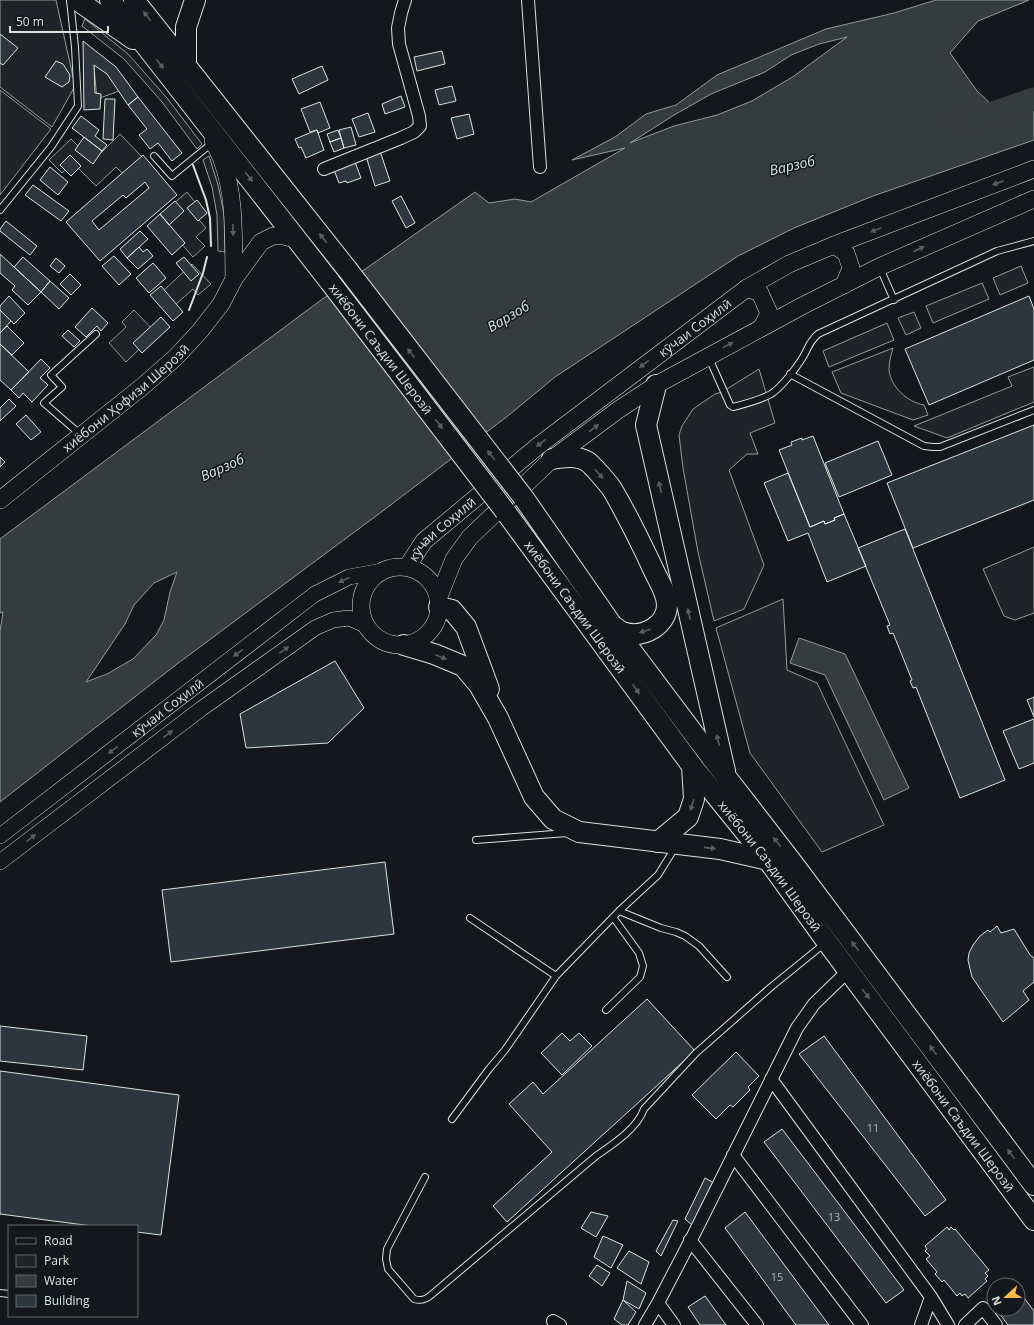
<svg xmlns="http://www.w3.org/2000/svg" width="1034" height="1325" viewBox="0 0 1034 1325" font-family="'Open Sans',sans-serif">
	<style>
		.green { fill: #202428; stroke: #939e99 }
		.water { fill: #363b3e; stroke: #939e99; fill-rule: evenodd }
		.lines { fill: none; stroke-linecap: round; stroke-linejoin: round }
		.river { stroke: #363b3e; stroke-width: 23 }
		.building { fill: #2c363c; stroke: #d8e6dc; fill-rule: evenodd }
		.service-casing { stroke: #d8e6dc; stroke-width: 8 }
		.minor-casing { stroke: #d8e6dc; stroke-width: 14 }
		.tertiary-casing { stroke: #d8e6dc; stroke-width: 16 }
		.secondary-casing { stroke: #d8e6dc; stroke-width: 18 }
		.trunk-casing { stroke: #d8e6dc; stroke-width: 22 }
		.service { stroke: #14181c; stroke-width: 6 }
		.minor { stroke: #14181c; stroke-width: 12 }
		.tertiary { stroke: #14181c; stroke-width: 15 }
		.secondary { stroke: #14181c; stroke-width: 17 }
		.trunk { stroke: #14181c; stroke-width: 20 }
		.trunk-bridge-casing { stroke: #d8e6dc; stroke-width: 22; stroke-linecap: butt }
		.trunk-bridge { stroke: #14181c; stroke-width: 20 }
		.wall { stroke: #d8e6dc; stroke-width: 2 }
		.oneway { fill: #59605f }
		.labels { text-anchor: middle; dominant-baseline: central; stroke-width: 3; stroke-linejoin: round; paint-order: stroke }
		.number-label { font-size: 11px; fill: #adbab4 }
		.street-label { font-size: 13px; fill: #d8e6dc; stroke: #14181c }
		.water-label { font-size: 14px; font-style: italic; fill: #d8e6dc; stroke: #14181c }
	</style>
	<rect width="100%" height="100%" fill="#14181c"/>
	<path class="green" d="M0 0H56L75 86 52 127 0 87Z
		M85 19 128 54 167 98 202 144 197 149 162 102 124 59 82 26Z
		M93 56 122 90 97 99Z
		M0 90 51 129 0 195Z
		M120 134 143 158 125 176 116 167 96 186 73 163 62 173 49 160 71 139 93 161Z
		M209 156 218 185 224 214 225 252 218 251 217 215 212 187 203 160Z
		M187 192 199 207 193 213 206 228 196 237 205 246 193 257 158 217Z
		M192 264 211 284 198 295 193 289 174 306 162 292Z
		M1021 266 1028 283 1000 295 993 278Z
		M982 283 989 299 933 323 926 306Z
		M134 310 156 333 126 362 109 343 126 327 122 322Z
		M914 312 921 328 906 335 898 318Z
		M887 323 894 340 829 367 823 351Z
		M893 348C891 355 889 362 889 370 891 387 907 402 924 405L928 415 913 420 841 393 832 372Z
		M1034 367V402L947 438 914 426 1012 386 1008 377Z
		M759 369 775 423 750 433 758 454H747L729 470 764 565 744 609 714 621 698 552 683 468 679 435 682 426 693 409 715 394 722 392Z
		M1034 547V613L1015 620 1004 616 983 569Z
		M783 599 787 670 817 683 884 825 822 852 750 753 716 628Z"/>
	<path class="water" d="M936 0H1029L978 21 950 53 977 91 1008 120 1034 104V140L873 196 794 228 738 256 555 377 509 415 384 510 177 664 0 802V631L3 612 0 613V539L317 303 475 192 489 203 515 199 531 202 625 148 572 160 615 137 646 114 676 105 717 75 826 29 894 13ZM847 37 794 76 752 101 717 115 674 126 630 143 674 115 711 94 765 72 791 55 819 44ZM177 572 170 592 164 620 156 635 133 659 107 674 86 682 125 624 134 605 154 583Z
		M799 638 845 654 909 788 884 800 825 675 790 663Z"/>
	<g class="lines">
		<path class="river" d="M970 121 1034 99"/>
	</g>
	<path class="building" d="M0 34 18 48 3 65 0 63Z
		M83 41 116 67 138 97 128 105 107 74 94 65 95 93 101 94 100 109 84 110Z
		M442 51 445 64 417 71 414 57Z
		M56 61 63 64 70 75 69 82 62 87 45 77Z
		M322 66 328 80 299 94 292 79Z
		M452 86 456 101 439 105 435 90Z
		M401 96 405 107 385 114 382 104Z
		M138 97 182 153 172 161 158 143 150 149 139 135 147 129 128 105Z
		M105 99H115L113 140 103 139Z
		M320 102 330 128 318 133 317 130 310 132 301 109Z
		M368 113 375 132 359 137 352 119Z
		M469 114 474 134 457 139 451 118Z
		M81 116 99 130 95 136 107 145 102 151 72 128Z
		M351 127 356 145 344 148 339 130Z
		M317 130 324 150 306 158 301 147 299 148 295 139Z
		M338 130 341 138 330 142 327 134Z
		M84 137 102 151 93 164 75 150Z
		M341 138 344 148 334 152 330 142Z
		M380 151 390 181 375 186 366 156Z
		M70 155 81 166 71 176 60 165Z
		M143 155 177 195 100 261 66 222ZM145 182 149 188 99 230 92 221 123 195 126 198Z
		M355 162 361 178 347 183 346 181 339 183 334 170Z
		M50 167 68 182 58 195 40 180Z
		M33 185 69 211 61 221 25 195Z
		M401 196 415 223 406 228 392 201Z
		M197 200 207 213 198 221 187 208Z
		M175 201 184 211 169 225 160 214Z
		M160 214 185 243 172 255 147 226Z
		M6 221 37 246 30 255 0 231V229Z
		M140 231 148 239 127 258 120 249Z
		M139 247 143 252 147 249 153 256 138 269 127 258Z
		M0 254 41 292 28 305 12 290 15 286 0 273Z
		M114 256 131 274 119 285 102 266Z
		M23 257 50 281 41 292 14 267Z
		M184 257 199 274 191 281 176 263Z
		M56 258 65 266 59 273 50 266Z
		M153 263 166 278 149 293 136 278Z
		M70 274 81 285 71 295 60 284Z
		M50 281 69 298 59 309 41 292Z
		M161 286 183 312 173 321 150 295Z
		M9 296 25 313 14 324 0 310V306Z
		M1029 296 1034 309V360L929 405 905 349Z
		M92 308 108 323 101 331 97 326 86 337 75 327Z
		M0 310 11 321 0 333Z
		M161 317 170 327 142 353 133 343Z
		M7 326 24 343 12 355 0 344V333Z
		M68 330 80 341 74 347 62 336Z
		M0 344 29 372 11 390 0 380Z
		M41 359 50 368 40 378 48 385 32 402 23 393 19 398 11 390Z
		M9 399 16 406 0 421V408Z
		M26 415 41 432 31 440 16 424Z
		M1034 425V500L913 548 887 483Z
		M813 436 844 514 834 518 835 520 825 524 824 521 810 527 779 450 792 445 791 442 802 438V440Z
		M878 441 892 475 839 497 825 463Z
		M0 457 5 462 0 467Z
		M788 473 810 527 824 521 825 524 835 520 834 518 844 514 866 566 827 582 808 533 788 541 764 483Z
		M905 529 1005 780 960 798 916 687 913 688 910 681 912 680 893 633 890 634 887 626 890 625 858 548Z
		M335 661 364 708 328 743 246 748 240 714Z
		M1034 697V717L1027 700Z
		M1034 719V763L1019 769 1003 731Z
		M385 862 394 934 171 962 162 890Z
		M997 926 1001 933 1014 929 1030 955 1034 958V982L1023 991 1029 1000 1003 1022 972 977 968 960 969 953 973 945 980 936 988 930 990 932Z
		M647 999 695 1051 507 1222 493 1206 552 1152 509 1104 533 1082 543 1094Z
		M0 1026 87 1036 83 1070 0 1061Z
		M562 1033 570 1041 579 1033 592 1046 562 1075 541 1053Z
		M824 1036 946 1200 925 1216 799 1054Z
		M736 1052 759 1076 748 1087 750 1090 733 1107 730 1105 716 1119 692 1095Z
		M0 1071 179 1095 161 1235 137 1232V1226H92L0 1214Z
		M782 1129 904 1290 886 1303 764 1142Z
		M705 1178 714 1183 692 1225 685 1219Z
		M591 1212 608 1216 596 1237 581 1228Z
		M745 1212 829 1325H796L725 1228Z
		M673 1220 678 1221 661 1256 656 1251Z
		M947 1227 949 1230 951 1227 954 1230 955 1229 989 1270 985 1273 988 1276 985 1279 987 1281 968 1298 965 1294 962 1296 960 1293 957 1296 944 1280 942 1282 935 1274 937 1272 926 1259 930 1256 925 1251 927 1249 925 1246Z
		M603 1236 623 1245 611 1268 594 1257Z
		M629 1251 649 1262 641 1284 617 1268Z
		M597 1265 610 1273 602 1286 589 1276Z
		M1010 1280 1014 1285H1004Z
		M627 1281 646 1293 639 1309 623 1300Z
		M1018 1290 1034 1311V1325H1008L996 1309H1018Z
		M994 1293V1307L988 1298Z
		M705 1296 726 1325H700L688 1307Z
		M623 1300 636 1312 628 1325H622L614 1319Z"/>
	<g class="lines">
		<defs>
			<path id="service" d="M154 156 172 176 212 143
				M0 210 51 147 78 106 75 47 70 0
				M880 268 894 300
				M709 358 730 405 733 407C745 404 760 400 771 394 781 388 797 367 803 357 809 347 808 343 818 334L997 251 1034 241
				M790 374 924 446 933 447H940L1034 410
				M80 434 44 403 62 387 51 375 96 334
				M476 840 567 833
				M619 911 661 928 676 932 685 936 699 946 727 977
				M470 918 556 976
				M606 1010 640 977 643 966 639 953 613 917
				M452 1119 489 1069 505 1050 556 976 619 911 658 875 676 846
				M425 1177 387 1249 386 1259 388 1269 414 1299C421 1301 425 1300 430 1296L596 1156C612 1145 637 1129 644 1109L696 1053 771 987 824 944
				M0 1293 9 1294"/>
			<path id="minor" d="M528 0 540 167
				M324 169 401 138 414 132 420 126 419 116 399 44 398 28 401 13 405 0
				M771 1079 931 1297 948 1325
				M733 1155 862 1325
				M690 1240 757 1325
				M553 1321 560 1325
				M645 1325 658 1303
				M674 1325 658 1303 694 1234 797 1028 814 1004 848 971
				M921 1325 931 1297
				M965 1325 983 1308 996 1325"/>
			<g id="tertiary">
				<path id="s1" d="M0 836 315 594 349 577 382 571"/>
				<path d="M0 862 201 709 315 628 333 620 349 618 365 625"/>
			</g>
			<g id="secondary">
				<path d="M213 140C215 147 220 153 222 160 236 198 233 239 234 279"/>
				<path d="M834 245 846 253 851 268 844 285"/>
				<path d="M747 288 760 293 769 313 762 327"/>
				<path id="s2" d="M0 500 143 386 176 357 200 331 221 304 234 279 261 242 273 236H284L298 240"/>
				<path id="s3" d="M407 567 424 541 538 446 747 288 789 264 834 245 1034 169"/>
				<circle cx="400" cy="606" r="39"/>
				<path d="M438 599 454 559 470 537 552 459 618 410 656 385 802 306 879 267 1034 199"/>
			</g>
			<g id="trunk">
				<path d="M77 0 133 39"/>
				<path d="M110 0 330 282"/>
				<path d="M134 0 347 269"/>
				<path d="M186 67V27L195 0"/>
				<path d="M656 385 646 425 725 771"/>
				<path d="M552 459C564 457 577 455 588 462 593 466 608 483 612 489 628 516 642 545 655 573 660 583 667 594 667 605 667 625 644 638 625 633 621 632 616 628 612 625"/>
				<path d="M523 497 612 625 727 778 792 862 1034 1185"/>
				<path id="s4" d="M505 511 692 766 768 860 827 942 1034 1220"/>
				<path d="M439 607 452 610 466 627 489 689"/>
				<path d="M404 645 434 654 463 666 479 685 498 718 534 797 553 819 579 832 720 849 768 860"/>
				<path d="M658 842 688 817 694 799 692 766"/>
			</g>
		</defs>
		<use href="#service" class="service-casing"/>
		<use href="#minor" class="minor-casing"/>
		<use href="#tertiary" class="tertiary-casing"/>
		<use href="#secondary" class="secondary-casing"/>
		<use href="#trunk" class="trunk-casing"/>
		<use href="#service" class="service"/>
		<use href="#minor" class="minor"/>
		<use href="#tertiary" class="tertiary"/>
		<use href="#secondary" class="secondary"/>
		<use href="#trunk" class="trunk"/>
		<defs>
			<g id="trunk-bridge">
				<path d="M347 269 523 497"/>
				<path id="s5" d="M330 282 505 511"/>
			</g>
		</defs>
		<use href="#trunk-bridge" class="trunk-bridge-casing"/>
		<use href="#trunk-bridge" class="trunk-bridge"/>
		<path class="wall" d="M193 165 206 200 210 218 211 246
			M189 310 203 273 207 257"/>
	</g>
	<defs><path id="oneway-solid" d="M-6-.8H1V-3.2L6.5 0L1 3.2V.8H-6Z"/></defs>
	<g class="oneway">
		<use href="#oneway-solid" transform="translate(147 16) rotate(-128)"/>
		<use href="#oneway-solid" transform="translate(160 64) rotate(52)"/>
		<use href="#oneway-solid" transform="translate(249 177) rotate(52)"/>
		<use href="#oneway-solid" transform="translate(998 183) rotate(159)"/>
		<use href="#oneway-solid" transform="translate(233 230) rotate(89)"/>
		<use href="#oneway-solid" transform="translate(876 230) rotate(159)"/>
		<use href="#oneway-solid" transform="translate(323 238) rotate(-128)"/>
		<use href="#oneway-solid" transform="translate(919 249) rotate(-24)"/>
		<use href="#oneway-solid" transform="translate(728 345) rotate(-28)"/>
		<use href="#oneway-solid" transform="translate(411 353) rotate(-128)"/>
		<use href="#oneway-solid" transform="translate(644 364) rotate(143)"/>
		<use href="#oneway-solid" transform="translate(439 424) rotate(53)"/>
		<use href="#oneway-solid" transform="translate(594 428) rotate(-37)"/>
		<use href="#oneway-solid" transform="translate(541 443) rotate(142)"/>
		<use href="#oneway-solid" transform="translate(491 455) rotate(-128)"/>
		<use href="#oneway-solid" transform="translate(599 474) rotate(48)"/>
		<use href="#oneway-solid" transform="translate(660 487) rotate(-103)"/>
		<use href="#oneway-solid" transform="translate(344 580) rotate(156)"/>
		<use href="#oneway-solid" transform="translate(689 614) rotate(-103)"/>
		<use href="#oneway-solid" transform="translate(645 631) rotate(164)"/>
		<use href="#oneway-solid" transform="translate(284 650) rotate(-35)"/>
		<use href="#oneway-solid" transform="translate(238 653) rotate(142)"/>
		<use href="#oneway-solid" transform="translate(441 657) rotate(23)"/>
		<use href="#oneway-solid" transform="translate(636 689) rotate(54)"/>
		<use href="#oneway-solid" transform="translate(168 734) rotate(-37)"/>
		<use href="#oneway-solid" transform="translate(718 740) rotate(-103)"/>
		<use href="#oneway-solid" transform="translate(113 750) rotate(143)"/>
		<use href="#oneway-solid" transform="translate(692 805) rotate(107)"/>
		<use href="#oneway-solid" transform="translate(31 838) rotate(-38)"/>
		<use href="#oneway-solid" transform="translate(777 842) rotate(-128)"/>
		<use href="#oneway-solid" transform="translate(710 848) rotate(6)"/>
		<use href="#oneway-solid" transform="translate(855 946) rotate(-127)"/>
		<use href="#oneway-solid" transform="translate(866 994) rotate(53)"/>
		<use href="#oneway-solid" transform="translate(933 1050) rotate(-127)"/>
		<use href="#oneway-solid" transform="translate(1011 1154) rotate(-127)"/>
	</g>
	<g class="labels">
		<g class="number-label">
			<text x="873" y="1127">11</text>
			<text x="834" y="1216">13</text>
			<text x="777" y="1276">15</text>
		</g>
		<g class="street-label">
			<text stroke="none"><textPath href="#s3" startOffset="376">кӯчаи Соҳилӣ</textPath></text>
			<text stroke="none"><textPath href="#s5" startOffset="84">хиёбони Саъдии Шерозӣ</textPath></text>
			<text stroke="none"><textPath href="#s2" startOffset="162">хиёбони Ҳофизи Шерозӣ</textPath></text>
			<text stroke="none"><textPath href="#s3" startOffset="52">кӯчаи Соҳилӣ</textPath></text>
			<text stroke="none"><textPath href="#s4" startOffset="119">хиёбони Саъдии Шерозӣ</textPath></text>
			<text stroke="none"><textPath href="#s1" startOffset="211">кӯчаи Соҳилӣ</textPath></text>
			<text stroke="none"><textPath href="#s4" startOffset="443">хиёбони Саъдии Шерозӣ</textPath></text>
			<text stroke="none"><textPath href="#s4" startOffset="767">хиёбони Саъдии Шерозӣ</textPath></text>
		</g>
		<g class="water-label">
			<text transform="translate(792 165) rotate(-13)">Варзоб</text>
			<text transform="translate(508 316) rotate(-31)">Варзоб</text>
			<text transform="translate(222 467) rotate(-24)">Варзоб</text>
		</g>
	</g>
	<rect x="8" y="1225" width="130" height="92" fill="#14181c" stroke="#626a69"/>
	<rect x="16" y="1238" width="20" height="6" fill="#14181c" stroke="#626a69"/>
	<text x="44" y="1245" font-size="12" fill="#d8e6dc">Road</text>
	<rect x="16" y="1255" width="20" height="12" fill="#202428" stroke="#626a69"/>
	<text x="44" y="1265" font-size="12" fill="#d8e6dc">Park</text>
	<rect x="16" y="1275" width="20" height="12" fill="#363b3e" stroke="#626a69"/>
	<text x="44" y="1285" font-size="12" fill="#d8e6dc">Water</text>
	<rect x="16" y="1295" width="20" height="12" fill="#2c363c" stroke="#626a69"/>
	<text x="44" y="1305" font-size="12" fill="#d8e6dc">Building</text>
	<g transform="translate(1006 1297) rotate(248)"><circle r="19" fill="#14181c" stroke="#626a69"/>
	<path d="M0-3L7 15L0 10L-7 15Z" fill="#ffb74d"/>
	<text y="-6" font-size="11" font-weight="bold" text-anchor="middle" fill="#d8e6dc">N</text>
	</g>
	<path d="M10 26v6h98v-6" fill="none" stroke="#d8e6dc" stroke-width="2"/>
	<text x="16" y="26" font-size="12" fill="#d8e6dc" stroke="#14181c" stroke-width="3" paint-order="stroke">50 m</text>
</svg>
